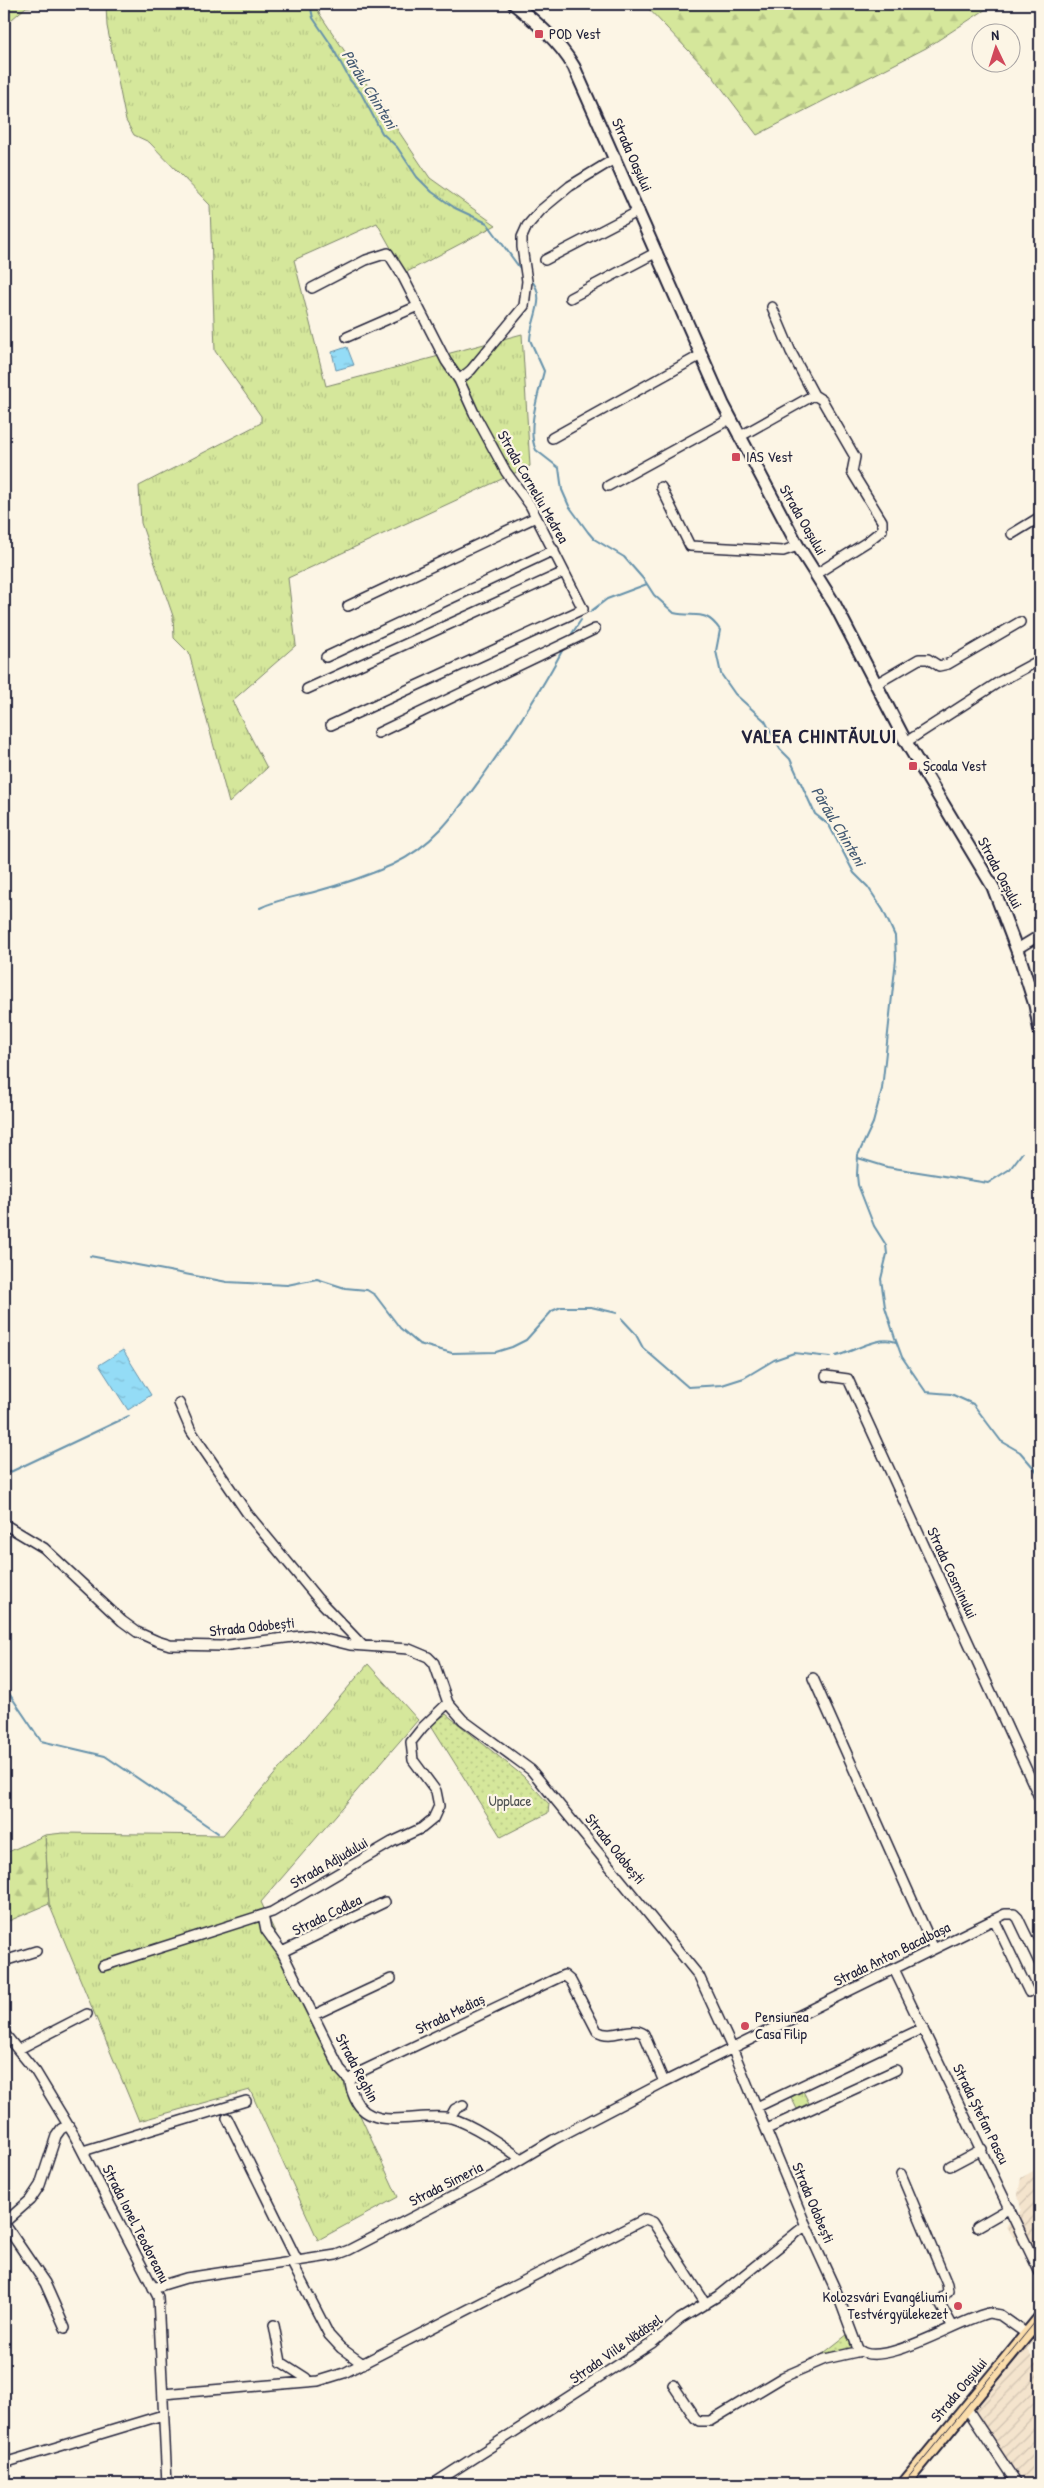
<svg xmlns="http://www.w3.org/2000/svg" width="1044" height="2488" font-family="'Patrick Hand',sans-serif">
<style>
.industrial{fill:url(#industrial-furrows)}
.grass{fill:url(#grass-tufts);stroke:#7c846b}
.forest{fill:url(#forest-firs);stroke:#7c846b}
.park{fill:url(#park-dots);stroke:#7c846b}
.water{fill:url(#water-ripples);stroke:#6692ab}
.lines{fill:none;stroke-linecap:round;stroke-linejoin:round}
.stream{stroke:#6692ab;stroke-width:2}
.minor-casing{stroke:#22223b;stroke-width:12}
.secondary-casing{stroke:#22223b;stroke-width:15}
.primary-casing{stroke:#22223b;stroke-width:16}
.minor{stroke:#fcf5e5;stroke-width:9}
.secondary{stroke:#fcf5e5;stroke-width:11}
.primary{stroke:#fbddab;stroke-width:12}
.tram{stroke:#22223b;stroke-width:1}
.poi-dot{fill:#d1495b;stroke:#fcf5e5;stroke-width:2}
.labels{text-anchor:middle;stroke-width:4.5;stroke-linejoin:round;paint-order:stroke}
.poi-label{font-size:15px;fill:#22223b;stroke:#fcf5e5;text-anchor:start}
.street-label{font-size:15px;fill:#22223b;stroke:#fcf5e5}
.park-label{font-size:15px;fill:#4f5353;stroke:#fcf5e5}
.water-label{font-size:16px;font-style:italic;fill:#445a73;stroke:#fcf5e5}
.district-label{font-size:20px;font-weight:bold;letter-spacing:1px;fill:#22223b;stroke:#fcf5e5}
</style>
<defs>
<pattern id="industrial-furrows" width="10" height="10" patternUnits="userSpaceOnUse" patternTransform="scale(1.25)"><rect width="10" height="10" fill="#f4e4cd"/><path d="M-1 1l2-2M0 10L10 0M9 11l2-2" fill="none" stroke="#d1c3b1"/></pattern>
<pattern id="grass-tufts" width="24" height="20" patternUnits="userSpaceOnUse" patternTransform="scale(1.25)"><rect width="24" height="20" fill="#d5e79b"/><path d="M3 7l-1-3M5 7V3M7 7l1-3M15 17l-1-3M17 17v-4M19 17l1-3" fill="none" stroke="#b7c686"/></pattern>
<pattern id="forest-firs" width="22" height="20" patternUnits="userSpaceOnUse" patternTransform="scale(1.25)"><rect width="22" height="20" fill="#d5e79b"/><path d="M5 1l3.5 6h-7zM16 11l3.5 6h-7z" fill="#b7c686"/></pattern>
<pattern id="park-dots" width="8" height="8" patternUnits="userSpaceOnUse" patternTransform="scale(1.25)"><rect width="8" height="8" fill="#d5e79b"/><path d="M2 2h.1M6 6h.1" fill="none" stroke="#b7c686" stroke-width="1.8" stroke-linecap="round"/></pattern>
<pattern id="water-ripples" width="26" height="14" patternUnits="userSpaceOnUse" patternTransform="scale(1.25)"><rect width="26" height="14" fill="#94dcf6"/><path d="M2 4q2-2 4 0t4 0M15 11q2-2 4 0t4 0" fill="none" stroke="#7fbcd4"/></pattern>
</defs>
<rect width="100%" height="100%" fill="#fcf5e5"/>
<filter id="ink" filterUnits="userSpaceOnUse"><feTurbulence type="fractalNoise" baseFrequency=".02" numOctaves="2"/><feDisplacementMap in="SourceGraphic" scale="10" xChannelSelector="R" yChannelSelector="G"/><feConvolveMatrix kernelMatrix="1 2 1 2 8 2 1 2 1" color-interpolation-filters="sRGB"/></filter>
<g filter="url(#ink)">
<path class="industrial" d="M 1040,2167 L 1040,2272 L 1006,2227 L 1021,2210 L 1018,2194 L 1021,2178 Z
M 1040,2319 L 1040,2332 L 1027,2349 L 1040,2371 L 1040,2474 L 1028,2482 L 1017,2475 L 973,2408 Z"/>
<path class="grass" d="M 4,4 L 315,4 L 319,13 L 430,178 L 496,225 L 405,273 L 377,223 L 294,260 L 326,386 L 522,334 L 530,466 L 288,578 L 296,645 L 232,701 L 267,768 L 229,803 L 189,653 L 174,638 L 173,616 L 141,523 L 139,486 L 261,423 L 261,416 L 215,351 L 210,205 L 149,142 L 134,135 L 126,121 L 107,26 L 106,4 L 26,7 L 4,26 Z
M 368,1664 L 418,1720 L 261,1902 L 398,2197 L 318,2240 L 250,2090 L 139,2121 L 49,1904 L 45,1835 L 63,1833 L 223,1835 Z
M 803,2091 L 809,2103 L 797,2109 L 791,2097 Z"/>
<path class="forest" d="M 644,4 L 994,4 L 926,48 L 757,135 L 711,74 Z
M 45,1835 L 49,1904 L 4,1923 L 4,1854 Z"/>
<path class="park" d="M 446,1714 L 523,1776 L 549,1804 L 548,1813 L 501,1837 L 431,1725 Z
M 848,2334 L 854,2348 L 820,2356 Z"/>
<path class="water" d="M 347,347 L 354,365 L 336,370 L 332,352 Z
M 123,1350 L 151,1395 L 128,1410 L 99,1365 Z"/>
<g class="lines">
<path class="stream" d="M 310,4 L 313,18 L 330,43 L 350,80 L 361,93 L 382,133 L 397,147 L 417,177 L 432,192 L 455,208 L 487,223 L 522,271
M 531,280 C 548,298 530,321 530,340 L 544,371 C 539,392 526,430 536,450 L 559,468 L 562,490 L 569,506 L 588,532 L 594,539 L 624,557 L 645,581 L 654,595 L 674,613 C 695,618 705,608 720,630 L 716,651 L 721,674 L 735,694 L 765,721 L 780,749 L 790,759 L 815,814 L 829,825 L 854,873 L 868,887 L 883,910 L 895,936 L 896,959 L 882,1089 L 873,1123 L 858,1155 L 857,1175 L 858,1185 L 874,1226 L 886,1245 L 887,1254 L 881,1279 L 885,1307 L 895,1338 L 902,1357 L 926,1392 L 951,1394 L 973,1404 L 1001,1441 L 1020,1452 L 1040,1475
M 590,612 L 607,599 L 647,584
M 569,638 L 581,620
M 260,908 C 278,899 295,897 314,892 C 340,885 367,876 392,865 C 435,845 458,810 485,773 C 513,733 540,693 563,649
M 858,1158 L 887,1167 L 988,1183 L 1010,1169 L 1022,1153
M 90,1256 L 227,1282 L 287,1285 L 317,1279 L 345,1288 L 367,1290 L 375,1295 L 400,1328 L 419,1344 L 452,1353 L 496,1352 L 512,1347 L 526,1340 L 552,1311 L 561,1307 L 591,1307 L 617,1313
M 622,1319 L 635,1333 L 643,1348 L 688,1387 L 722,1385 L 744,1378 L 774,1360 L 794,1353 L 830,1357
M 836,1356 C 853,1352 878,1335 896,1342
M 4,1475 L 129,1416
M 4,1686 L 41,1741 L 105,1756 L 218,1833"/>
<g class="minor-casing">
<path id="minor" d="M 545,260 L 639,211
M 312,288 L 366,260 L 388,253 L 402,275 L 446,361 L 459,380 L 474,413 L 506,472 L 530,505 L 583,609 L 331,725
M 570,298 L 657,252
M 772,307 L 791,352 L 814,395
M 347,337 L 418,306
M 459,380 L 471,370 L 524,306 L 527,281 L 522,247 L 522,237 L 527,226 L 541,210 L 570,186 L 616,158
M 739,437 L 814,395 L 822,400 L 855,457 L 852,472 L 882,521 L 882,530 L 867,542 L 816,574
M 552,438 L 701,355
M 608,486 L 730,419
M 661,487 L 690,546 L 783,551 L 798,546
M 1012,534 L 1040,517
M 348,606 L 536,517
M 326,657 L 554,550
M 876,684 L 919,659 L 928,659 L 939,666 L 948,664 L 1020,622
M 307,689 L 564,572
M 378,733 L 595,629
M 906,742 L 999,682 L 1038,661
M 1017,949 L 1040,935
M 826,1376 L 848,1379 L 1040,1799
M 179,1403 L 191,1431 L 247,1513 L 318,1599 L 363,1646
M 4,1524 L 44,1548 L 122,1621 L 137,1632 L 157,1641 L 170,1645 L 221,1646 L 309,1635 L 350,1645 L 409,1649 L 428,1657 L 434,1663 L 448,1703 L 463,1720 L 531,1770 L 699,1976 L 733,2050 L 804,2221 L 837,2293 L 858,2349 C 880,2371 962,2318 989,2313 L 1000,2315 L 1027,2334
M 813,1678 L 934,1949
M 263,1915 L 266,1930 L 282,1952 L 341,2071 L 350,2081
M 994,1919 L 1029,1992
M 282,1952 L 385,1902
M 4,1961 L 36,1951
M 103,1966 L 272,1912 L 392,1842 L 422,1828 L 433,1819 L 439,1806 L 436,1791 L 413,1760 L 411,1742 L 423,1727 L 448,1703
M 894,1969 L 1040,2273
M 314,2015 L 391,1979
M 4,2033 L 36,2072 L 74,2135 L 158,2297 L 167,2484
M 19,2049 L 87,2014
M 350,2081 L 358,2073 L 564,1975 L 571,1981 L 597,2031 C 613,2041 630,2024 644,2034 L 664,2082
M 350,2081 C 350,2088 352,2092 355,2099 C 371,2134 421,2111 451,2118 C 472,2124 503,2145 521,2159
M 757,2107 L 923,2028
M 227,2118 L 297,2260
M 450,2118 L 455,2109 L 463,2105
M 767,2129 L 896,2070
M 83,2151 L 246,2101
M 950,2166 L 982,2149
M 901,2174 L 947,2284 L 948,2291 L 939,2302 L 953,2327
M 4,2223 L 45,2283 L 65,2328
M 4,2223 L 30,2200 L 40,2185 L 56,2136 L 61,2129 L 68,2125
M 977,2227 L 1010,2208
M 291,2261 L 329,2335 L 341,2348 L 363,2364
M 153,2288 L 186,2278 L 336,2255 L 349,2250 L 496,2174 L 553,2140 L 664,2082 L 1005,1914 L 1014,1914 L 1018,1918 L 1040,1964
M 274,2325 L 281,2362 L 306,2378 L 306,2381
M 673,2385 L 695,2418 L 699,2421 L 710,2421 L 783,2377 L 825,2359 L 861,2351
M 163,2394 L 318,2381 L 344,2373 L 645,2219 L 653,2222 L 706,2304
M 966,2407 L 1017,2484
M 4,2463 L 163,2415
M 433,2484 L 652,2343 L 680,2319 L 718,2296 L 806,2225"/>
</g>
<g class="secondary-casing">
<path id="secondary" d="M 514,4 C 537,23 559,41 574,67 L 723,404 L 798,546 L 835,605 L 906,742 L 993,887 L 1021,961 L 1035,1005 L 1040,1032"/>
</g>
<g class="primary-casing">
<path id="primary" d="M 904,2484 L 1040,2318"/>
</g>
<use href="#minor" class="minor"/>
<use href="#secondary" class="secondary"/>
<use href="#primary" class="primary"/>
<path class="tram" d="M 903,2484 L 1040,2316"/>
</g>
</g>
<g class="poi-dot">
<rect x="534" y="29" width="10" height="10" rx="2.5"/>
<rect x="731" y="452" width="10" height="10" rx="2.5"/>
<rect x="908" y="761" width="10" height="10" rx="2.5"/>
<circle cx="745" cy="2026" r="5"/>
<circle cx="958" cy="2306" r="5"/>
</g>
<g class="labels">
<g class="poi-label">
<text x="549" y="39">POD Vest</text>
<text x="746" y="462">IAS Vest</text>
<text x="923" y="771">Școala Vest</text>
<text x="755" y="2022">Pensiunea<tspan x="755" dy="17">Casa Filip</tspan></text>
<text x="948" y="2302" text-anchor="end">Kolozsvári Evangéliumi<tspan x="948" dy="17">Testvérgyülekezet</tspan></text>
</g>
<g class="street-label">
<text transform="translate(632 155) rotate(66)" y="5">Strada Oașului</text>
<text transform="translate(533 487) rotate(60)" y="5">Strada Corneliu Medrea</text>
<text transform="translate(803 520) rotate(60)" y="5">Strada Oașului</text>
<text transform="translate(1000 873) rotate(62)" y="5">Strada Oașului</text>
<text transform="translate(952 1573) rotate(65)" y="5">Strada Cosminului</text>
<text transform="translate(252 1627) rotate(-6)" y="5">Strada Odobești</text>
<text transform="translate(615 1849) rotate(51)" y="5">Strada Odobești</text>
<text transform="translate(329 1863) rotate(-30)" y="5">Strada Adjudului</text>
<text transform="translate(327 1915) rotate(-26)" y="5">Strada Codlea</text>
<text transform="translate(892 1954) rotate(-26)" y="5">Strada Anton Bacalbașa</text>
<text transform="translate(450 2014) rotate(-26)" y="5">Strada Mediaș</text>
<text transform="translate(357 2068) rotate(62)" y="5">Strada Reghin</text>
<text transform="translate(981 2114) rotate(64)" y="5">Strada Ștefan Pascu</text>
<text transform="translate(446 2184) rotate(-27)" y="5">Strada Simeria</text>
<text transform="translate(813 2203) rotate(67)" y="5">Strada Odobești</text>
<text transform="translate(136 2224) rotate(63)" y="5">Strada Ionel Teodoreanu</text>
<text transform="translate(616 2349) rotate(-35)" y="5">Strada Viile Nădășel</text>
<text transform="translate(959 2390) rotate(-50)" y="5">Strada Oașului</text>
</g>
<g class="park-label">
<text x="510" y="1806">Upplace</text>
</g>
<g class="water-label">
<text transform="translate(370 89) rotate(58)" y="6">Pârâul Chinteni</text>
<text transform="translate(839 826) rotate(59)" y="6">Pârâul Chinteni</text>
</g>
<g class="district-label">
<text x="819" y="743">VALEA CHINTĂULUI</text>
</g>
</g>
<rect width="1044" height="2488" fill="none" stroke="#fcf5e5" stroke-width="20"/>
<rect x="10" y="10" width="1024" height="2468" fill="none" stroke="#22223b" stroke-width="2" filter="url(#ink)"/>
<g transform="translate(996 48) rotate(356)"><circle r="24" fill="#fcf5e5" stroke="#a5a1a1"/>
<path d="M0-4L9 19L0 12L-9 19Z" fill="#d1495b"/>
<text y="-8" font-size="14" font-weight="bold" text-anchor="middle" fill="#22223b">N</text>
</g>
</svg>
